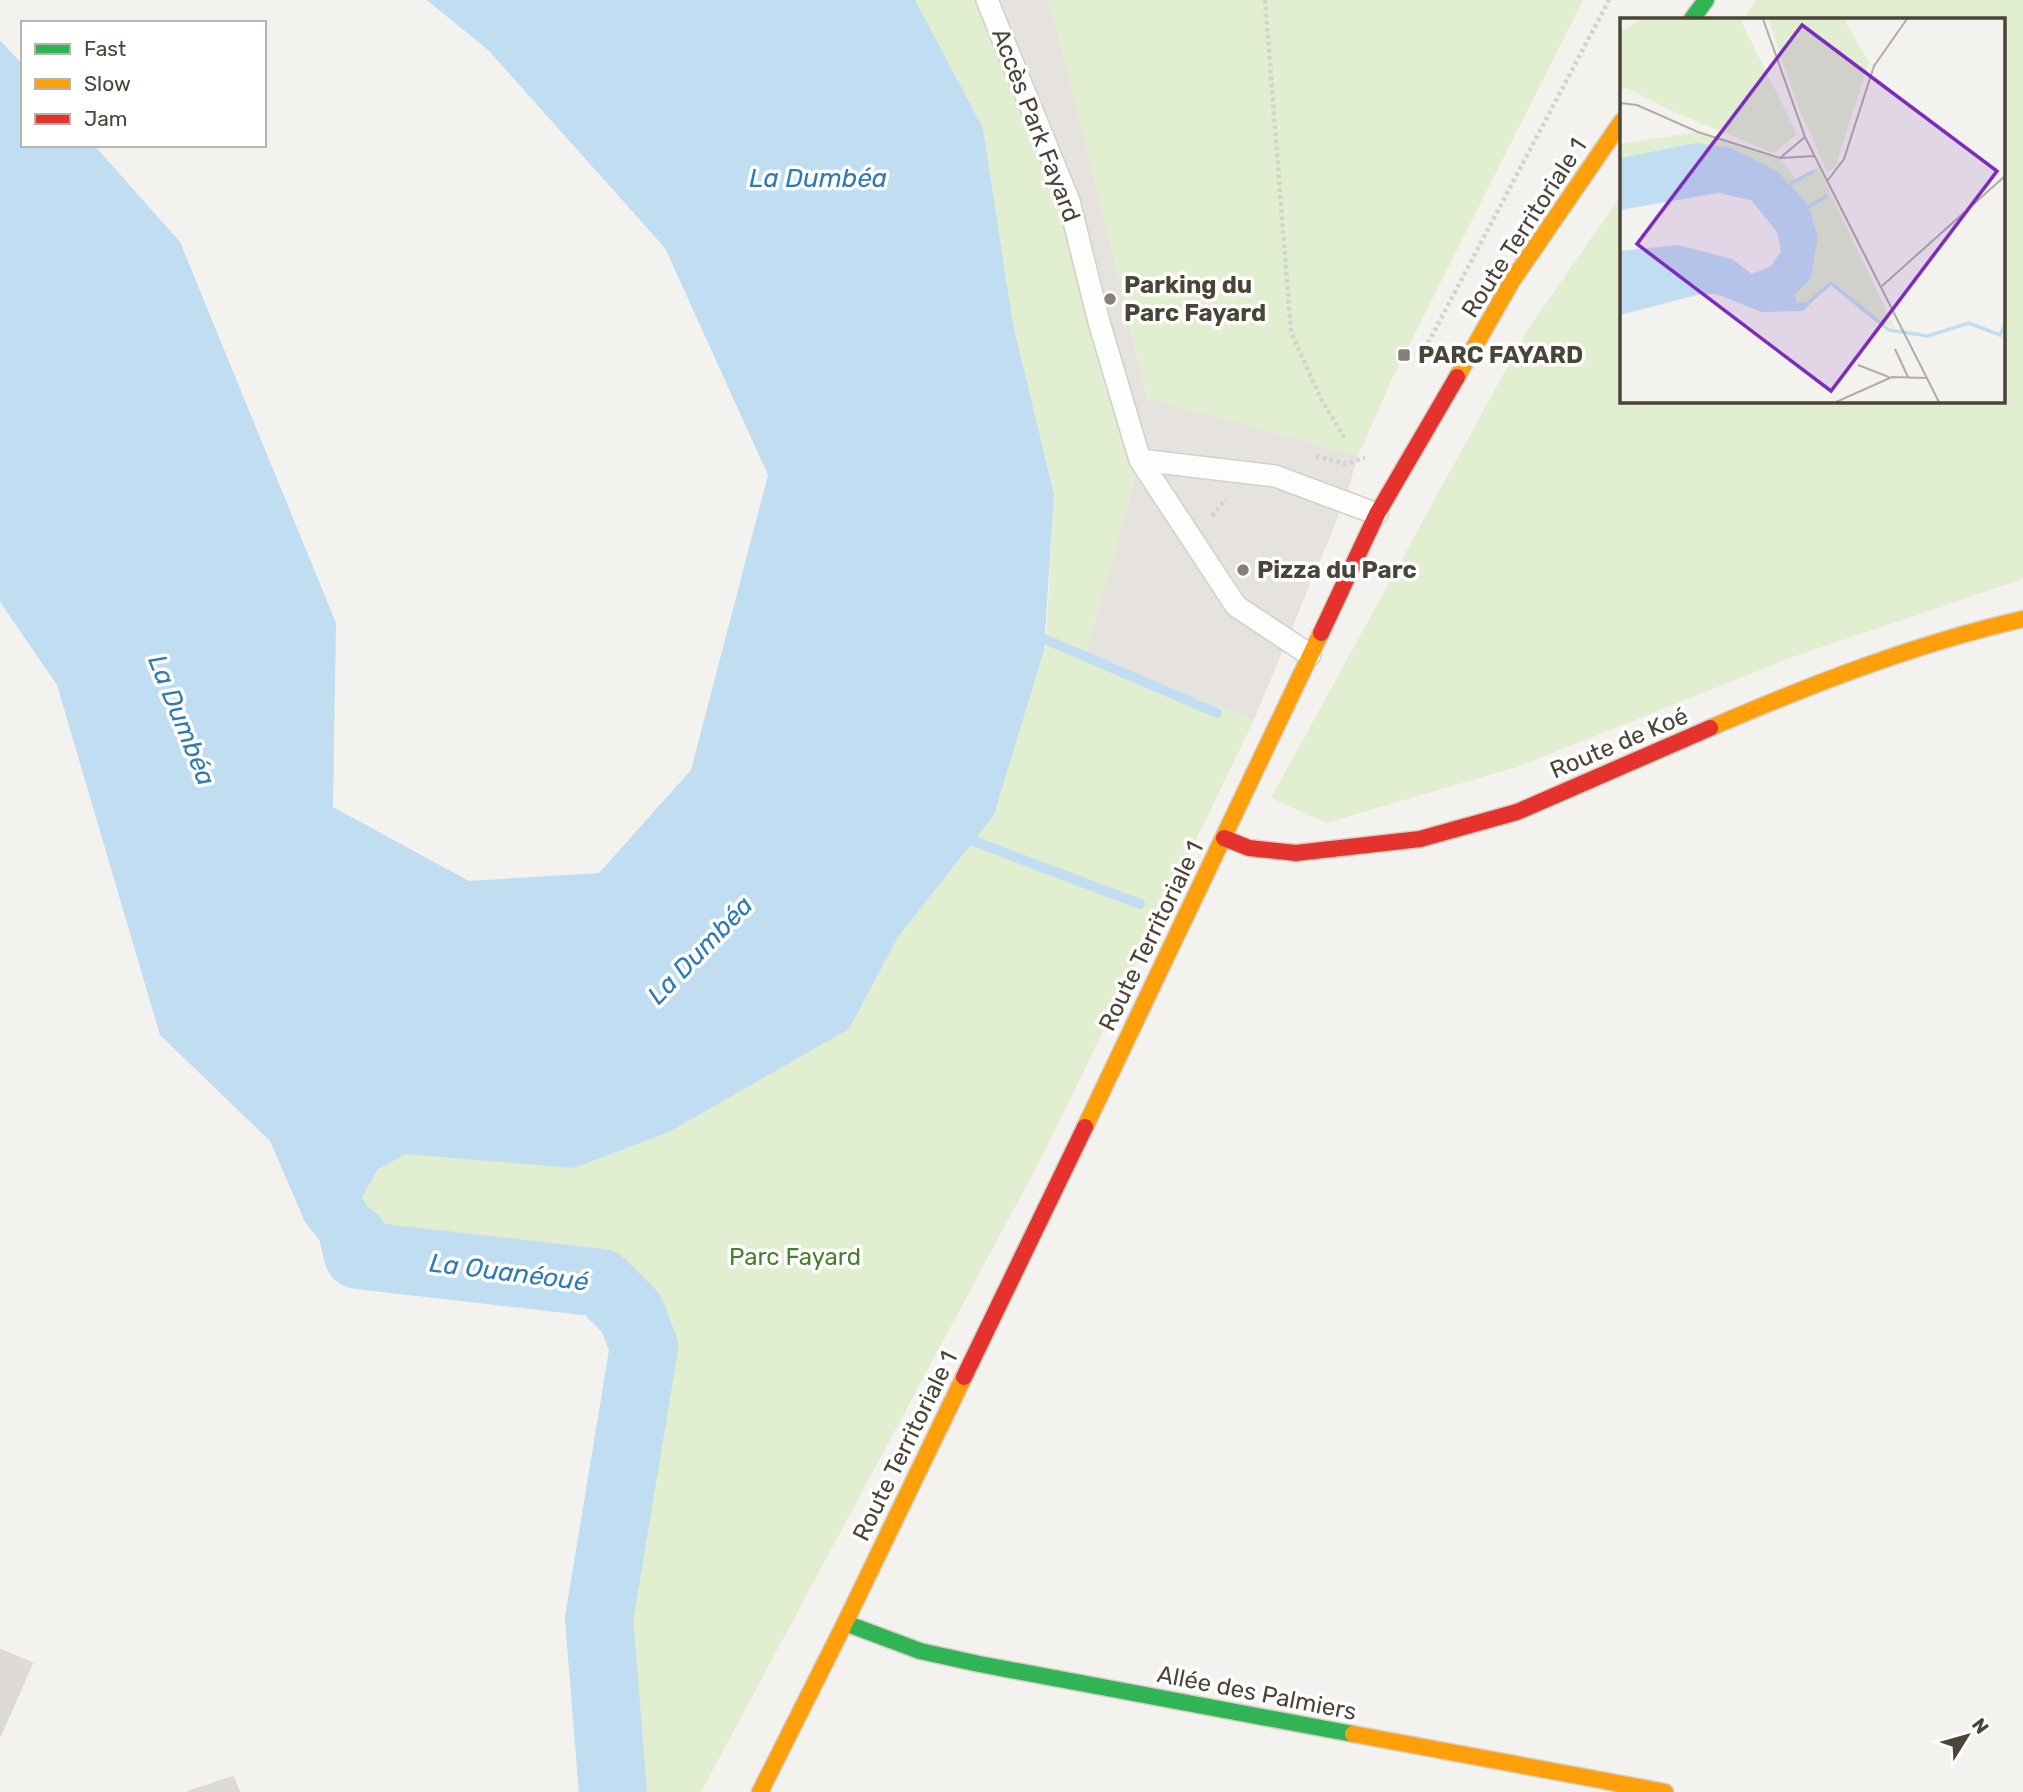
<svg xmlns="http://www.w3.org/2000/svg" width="2023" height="1792" font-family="Rubik,sans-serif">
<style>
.green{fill:#e1eecf}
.parking{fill:#e6e3df}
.water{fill:#c0ddf1}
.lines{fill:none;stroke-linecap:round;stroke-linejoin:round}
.stream{stroke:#c0ddf1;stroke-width:10}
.river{stroke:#c0ddf1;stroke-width:68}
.building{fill:#dedbd6;stroke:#dcd9d4;stroke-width:2}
.lane-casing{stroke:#d2d0cb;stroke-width:24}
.fast-casing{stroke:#d3cfc5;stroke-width:19}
.slow-casing{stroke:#d3cfc5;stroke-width:19}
.jam-casing{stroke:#d3cfc5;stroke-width:19}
.path{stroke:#d3d2cc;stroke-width:4.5;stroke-dasharray:3.5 3.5;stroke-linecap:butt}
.lane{stroke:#fdfdfc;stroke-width:21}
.fast{stroke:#30b455;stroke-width:16}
.slow{stroke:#ff9f0a;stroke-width:16}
.jam{stroke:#e5322d;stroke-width:16}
.poi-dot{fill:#868178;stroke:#fff;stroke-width:2.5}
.labels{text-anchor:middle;stroke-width:7;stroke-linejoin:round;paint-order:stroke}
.street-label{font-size:24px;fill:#4b4439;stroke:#fff}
.poi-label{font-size:24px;font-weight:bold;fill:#4b4439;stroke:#fff;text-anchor:start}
.park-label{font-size:24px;fill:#4a7f2a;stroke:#fff}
.water-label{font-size:26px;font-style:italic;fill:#2e7ab2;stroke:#fff}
.inset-river{fill:none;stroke:#c0ddf1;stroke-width:3.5}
.inset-road{fill:none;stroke:#b0aca6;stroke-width:2}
.view{fill:#7b2cbf;fill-opacity:0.15;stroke:#7b2cbf;stroke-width:3.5}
.inset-edge{fill:none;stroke:#4b4439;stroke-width:3.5}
</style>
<rect width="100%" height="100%" fill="#f4f2ee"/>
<path class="green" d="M 915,0 L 987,0 L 1069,201 L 1140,460 L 1085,657 L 1254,720 L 1044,1153 L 701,1792 L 613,1792 L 599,1619 L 644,1347 L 631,1313 L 601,1283 L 397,1241 L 377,1223 L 362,1197 L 378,1169 L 406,1154 L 574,1168 L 669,1132 L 849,1029 L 898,937 L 994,815 L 1046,640 L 1054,495 L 1013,324 L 983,128 Z
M 1048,0 L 1583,0 L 1392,379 L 1358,456 L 1147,398 L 1072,88 Z
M 1756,0 L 2023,0 L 2023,579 L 1793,657 L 1520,766 L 1326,823 L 1271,798 L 1528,329 L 1622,194 L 1622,401 L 2004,401 L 2004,19 L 1743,19 Z"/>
<path class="parking" d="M 987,0 L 1048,0 L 1072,88 L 1147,398 L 1358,456 L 1345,500 L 1254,720 L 1085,657 L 1140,460 L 1069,201 Z"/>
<path class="water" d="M 427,0 L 915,0 L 983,128 L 1013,324 L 1054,495 L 1044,650 L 994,815 L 898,937 L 849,1029 L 669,1132 L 574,1168 L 406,1154 L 378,1169 L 362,1197 L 377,1223 L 396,1241 L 426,1248 L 452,1287 L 408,1288 L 345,1272 L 305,1222 L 270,1141 L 160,1035 L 57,685 L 0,602 L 0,40 L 23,65 L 23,145 L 94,145 L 180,242 L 336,623 L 333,807 L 469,881 L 599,873 L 691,770 L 768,475 L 665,248 L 489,51 Z"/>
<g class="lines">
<path class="stream" d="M 1033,634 L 1217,713
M 963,837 L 1140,904"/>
<path class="river" d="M 354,1239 L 358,1255 L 601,1283 L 631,1313 L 644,1347 L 599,1619 L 613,1792"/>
</g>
<path class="building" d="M 0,1650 L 32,1663 L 0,1736 Z
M 233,1777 L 239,1792 L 188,1792 Z"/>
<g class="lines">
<g class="lane-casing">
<path id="lane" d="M 987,0 L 1069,201 L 1099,322 L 1140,460 L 1275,476 L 1377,514
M 1140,460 L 1236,606 L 1310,655"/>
</g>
<g class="fast-casing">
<path id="fast" d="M 1692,19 L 1706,0
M 845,1623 L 920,1651 L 979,1664 L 1353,1734"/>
</g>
<g class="slow-casing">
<path id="slow" d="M 1457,377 L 1512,281 L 1622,121
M 1710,728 C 1812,684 1915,644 2023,619
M 1085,1127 L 1321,633
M 1353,1734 L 1665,1792
M 760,1792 L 845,1623 L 964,1377"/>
</g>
<g class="jam-casing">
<path id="jam" d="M 1321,633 L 1377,514 L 1457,377
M 1224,838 L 1249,848 L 1296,853 L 1420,839 L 1517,812 L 1710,728
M 964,1377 L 1085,1127"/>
</g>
<path class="path" d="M 1265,0 L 1291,332 L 1321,399 L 1344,437
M 1428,343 L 1609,0
M 1316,456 L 1346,464 L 1365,458
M 1212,516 L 1226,499"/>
<use href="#lane" class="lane"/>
<use href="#fast" class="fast"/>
<use href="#slow" class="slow"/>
<use href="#jam" class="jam"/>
</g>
<g class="poi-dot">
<circle cx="1110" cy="299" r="7"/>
<rect x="1397" y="348" width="14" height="14" rx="3.5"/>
<circle cx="1243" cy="570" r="7"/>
</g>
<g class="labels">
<g class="street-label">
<text transform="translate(1036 125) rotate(69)" y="8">Accès Park Fayard</text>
<text transform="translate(1524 228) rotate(-57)" y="8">Route Territoriale 1</text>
<text transform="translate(1619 743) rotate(-23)" y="8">Route de Koé</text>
<text transform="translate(1151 936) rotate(-64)" y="8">Route Territoriale 1</text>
<text transform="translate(905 1446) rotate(-64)" y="8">Route Territoriale 1</text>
<text transform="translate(1257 1693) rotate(11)" y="8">Allée des Palmiers</text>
</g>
<g class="poi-label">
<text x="1124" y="293">Parking du<tspan x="1124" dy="28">Parc Fayard</tspan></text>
<text x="1418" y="363">PARC FAYARD</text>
<text x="1257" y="578">Pizza du Parc</text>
</g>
<g class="park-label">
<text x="795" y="1265">Parc Fayard</text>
</g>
<g class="water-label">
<text x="818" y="187">La Dumbéa</text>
<text transform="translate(182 720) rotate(68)" y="9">La Dumbéa</text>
<text transform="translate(700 950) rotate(-46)" y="9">La Dumbéa</text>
<text transform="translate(509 1272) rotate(7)" y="9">La Ouanéoué</text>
</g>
</g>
<g transform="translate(1620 18)">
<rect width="385" height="385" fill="#f4f2ee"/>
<path d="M 22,1 L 120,1 L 177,116 L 154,135 L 56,95 L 7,70 L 0,72 L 0,14 ZM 148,1 L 224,1 L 249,44 L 215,150 L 207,154 L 178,88 ZM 78,114 L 160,140 L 177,162 L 198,149 L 275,311 L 242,294 L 211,265 L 184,285 L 176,285 L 175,277 L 191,260 L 198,218 L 187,185 L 157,153 L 76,125 L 0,140 L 0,126 Z" fill="#e1eecf"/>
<path d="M 76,125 L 111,130 L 157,153 L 187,185 L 198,218 L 191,260 L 175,277 L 177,285 L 193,283 L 183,293 L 142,294 L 96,276 L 81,276 L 0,297 L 0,233 L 58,227 L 112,241 L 132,256 L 151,248 L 161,233 L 157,214 L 131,182 L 98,175 L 0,192 L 0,140 Z" fill="#c0ddf1"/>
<path class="inset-river" d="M 170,166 L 194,153M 188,189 L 208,177M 182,290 L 211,265 L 269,312 L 308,318 L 349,305 L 380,317 L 385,307"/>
<path class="inset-road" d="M 143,1 L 185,119 L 319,384M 0,85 L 17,87 L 78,114 L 160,140 L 185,119M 160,140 L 195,138M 208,162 L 224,141 L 254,48 L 287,1M 262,268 L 385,158M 275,331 L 288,359M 238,347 L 269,359M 216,384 L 272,359 L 307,360"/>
<path class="view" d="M 182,7 L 377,153 L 211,373 L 17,226 Z"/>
<rect width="385" height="385" class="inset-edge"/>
</g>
<rect x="21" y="21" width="245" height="126" fill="#ffffff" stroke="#b7b4b0" stroke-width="2"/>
<rect x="35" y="44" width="35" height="10" fill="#30b455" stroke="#b7b4b0" stroke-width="2"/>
<text x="84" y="56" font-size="21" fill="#4b4439">Fast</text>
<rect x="35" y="79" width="35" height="10" fill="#ff9f0a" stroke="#b7b4b0" stroke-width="2"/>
<text x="84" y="91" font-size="21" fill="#4b4439">Slow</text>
<rect x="35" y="114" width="35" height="10" fill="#e5322d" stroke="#b7b4b0" stroke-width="2"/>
<text x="84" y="126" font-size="21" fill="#4b4439">Jam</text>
<g transform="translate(1967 1736) rotate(53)" stroke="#ffffff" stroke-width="5" paint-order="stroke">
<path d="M0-5L12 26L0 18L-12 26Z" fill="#4b4439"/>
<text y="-10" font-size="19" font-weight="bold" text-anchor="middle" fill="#4b4439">N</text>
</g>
</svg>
